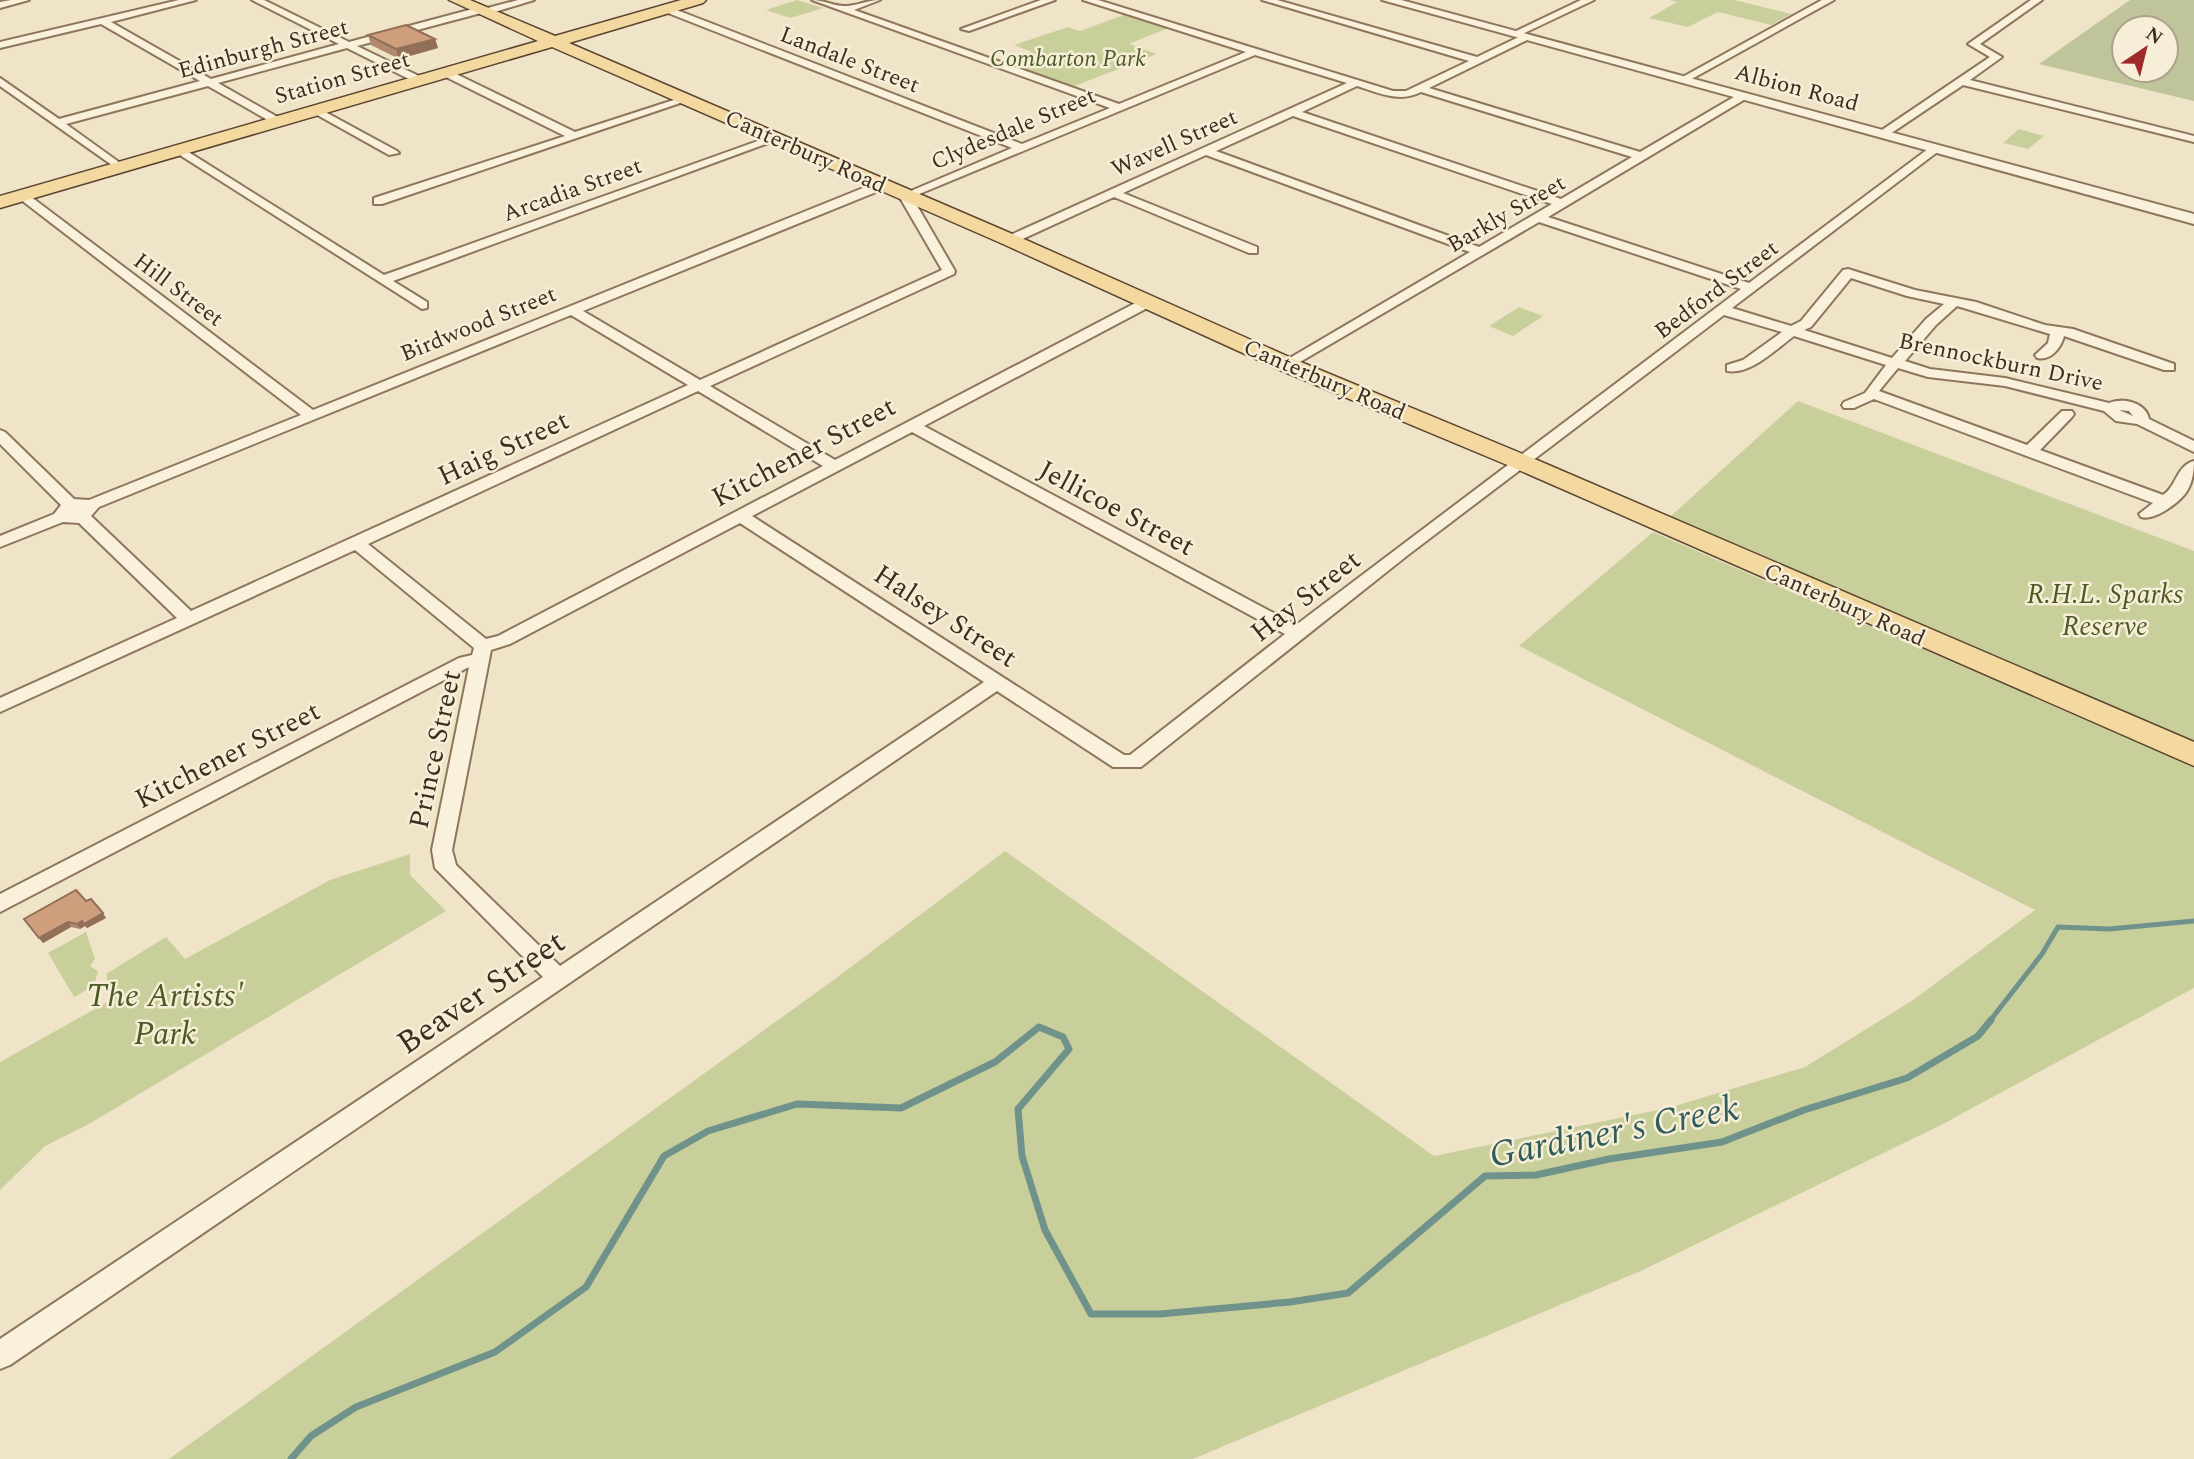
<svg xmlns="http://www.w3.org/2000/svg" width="2194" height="1459" font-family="Spectral,serif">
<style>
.green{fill:#c9cf9b}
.cemetery{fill:#bfc49a;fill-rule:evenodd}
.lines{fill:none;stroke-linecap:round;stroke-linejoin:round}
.stream-far1{stroke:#6f938a;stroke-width:5}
.stream{stroke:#6f938a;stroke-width:7}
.minor-casing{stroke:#8d765c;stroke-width:4}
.tertiary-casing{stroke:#8d765c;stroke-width:4}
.primary-casing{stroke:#5b4430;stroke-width:3}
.minor{fill:#faf1dc;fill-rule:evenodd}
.tertiary{fill:#faf1dc;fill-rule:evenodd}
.primary{fill:#f3d9a0;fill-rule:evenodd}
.wall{fill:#b2896c}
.shaded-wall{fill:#916f58}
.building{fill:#cf9f7d;stroke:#916f58;stroke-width:2}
.labels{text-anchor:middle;stroke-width:5;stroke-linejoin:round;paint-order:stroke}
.far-street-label{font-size:23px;fill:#3d2e20;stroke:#f7eed8}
.far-park-label{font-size:23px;font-style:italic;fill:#4d5a26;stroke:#f7eed8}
.street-label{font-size:28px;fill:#3d2e20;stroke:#f7eed8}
.park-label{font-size:28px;font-style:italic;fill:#4d5a26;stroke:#f7eed8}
.near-street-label{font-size:33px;fill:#3d2e20;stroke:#f7eed8}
.near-park-label{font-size:33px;font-style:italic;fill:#4d5a26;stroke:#f7eed8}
.near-water-label{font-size:37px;font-style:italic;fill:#2f5d5a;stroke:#f7eed8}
</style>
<rect width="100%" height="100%" fill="#f0e4c8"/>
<path class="green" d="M 797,0 L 824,8 L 790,18 L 766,10 Z
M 1670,0 L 1734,0 L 1791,14 L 1771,25 L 1718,12 L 1688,27 L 1649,18 L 1677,2 Z
M 1129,13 L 1173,26 L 1129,44 L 1157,54 L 1067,89 L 999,64 L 1032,52 L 1014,45 L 1068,27 L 1080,31 Z
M 2019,129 L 2044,136 L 2028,149 L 2003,143 Z
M 1519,307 L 1543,316 L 1513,336 L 1489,326 Z
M 1798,401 L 2194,551 L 2194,741 L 1671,516 Z
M 1653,532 L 2194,767 L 2194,988 L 1941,1125 L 1643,1270 L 1193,1459 L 169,1459 L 835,979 L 1005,851 L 1434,1156 L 1668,1108 L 1805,1067 L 1913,1000 L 2035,910 L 1519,646 Z
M 410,854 L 410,875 L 446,911 L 89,1124 L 45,1146 L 0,1190 L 0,1062 L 111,1000 L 106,974 L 166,937 L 185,959 L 330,880 Z
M 86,932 L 95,959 L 90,966 L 98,971 L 94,986 L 74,997 L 48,953 Z"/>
<path class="cemetery" d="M 2130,0 L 2194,0 L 2194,101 L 2039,64 ZM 2124,28 L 2166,28 L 2166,70 L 2124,70 Z"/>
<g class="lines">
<path class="stream-far1" d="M 1989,1022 L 2042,954 L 2058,927 L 2109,929 L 2194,921"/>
<path class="stream" d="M 291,1459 L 311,1436 L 356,1407 L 495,1352 L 586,1287 L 664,1156 L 708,1131 L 797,1104 L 901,1108 L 995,1062 L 1039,1027 L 1063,1037 L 1069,1049 L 1018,1109 L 1022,1156 L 1045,1230 L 1091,1314 L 1160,1314 L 1290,1302 L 1348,1293 L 1485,1176 L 1536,1175 L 1609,1159 L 1722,1142 L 1804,1110 L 1907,1078 L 1978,1036 L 1991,1020"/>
<g class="minor-casing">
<path id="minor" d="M 11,0 L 29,0 L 0,8 L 0,2 Z
M 179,0 L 196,0 L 111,22 L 211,79 L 339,44 L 252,0 L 264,0 L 349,42 L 480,7 L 484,9 L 518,0 L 534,0 L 488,14 L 481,13 L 357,46 L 423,78 L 423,82 L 415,82 L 347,48 L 218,83 L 281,119 L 281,123 L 273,123 L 208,86 L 66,124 L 123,165 L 125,167 L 119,170 L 0,86 L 0,78 L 59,119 L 200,81 L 101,24 L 0,48 L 0,42 Z
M 812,0 C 824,0 836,7 846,6 C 857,6 867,0 880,0 L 854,10 L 1119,104 L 1246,52 L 1083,0 L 1098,0 L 1393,91 L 1406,91 L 1469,61 L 1262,0 L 1277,0 L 1477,57 L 1523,35 L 1529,35 L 1529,39 L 1429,88 L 1640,152 L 1739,94 L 1747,94 L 1747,98 L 1548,217 L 1749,283 L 1932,146 L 1940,146 L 1940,150 L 1732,308 L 1791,326 L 1801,321 L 1843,270 L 1848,269 L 1915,290 L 1976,302 L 2045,325 L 2073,329 L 2174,364 L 2174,370 L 2164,370 L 2064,336 C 2061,348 2051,361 2037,358 L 2035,355 L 2048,343 L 2050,334 L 1957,306 L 1936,325 L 1905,361 L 1930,369 L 2005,378 L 2109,403 C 2124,397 2146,403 2149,419 L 2194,441 L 2194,452 L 2137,424 L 2116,421 L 2104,411 L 2005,386 L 1928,377 L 1898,368 L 1879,391 L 2027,445 L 2062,411 L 2072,411 L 2074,414 L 2072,417 L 2040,450 L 2163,495 C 2177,486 2176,466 2194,461 C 2194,472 2192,485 2185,494 C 2177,504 2154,521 2141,517 L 2139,514 L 2153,503 L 1874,399 L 1854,408 L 1844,408 L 1842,405 L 1844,402 L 1865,393 L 1886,365 L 1794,336 C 1776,349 1751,375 1727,371 L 1727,365 L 1743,360 L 1782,332 L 1724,315 L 1408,555 L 1141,767 L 1113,767 L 997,691 L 10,1365 L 0,1369 L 0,1339 L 543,977 L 435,868 L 432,850 L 469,667 L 0,912 L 0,894 L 459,658 L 472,655 L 474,648 L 355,550 L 0,712 L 0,698 L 177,618 L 79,523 L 63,522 L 0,547 L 0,536 L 54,514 L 61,505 L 0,444 L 0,430 L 5,432 L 74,499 L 89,500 L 301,415 L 16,196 L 26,193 L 313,410 L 878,182 L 886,182 L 886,188 L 583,311 L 700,380 L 942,270 L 899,196 L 1012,148 L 663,11 L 663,7 L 669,7 L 1022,144 L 1110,108 ZM 1255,55 L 1347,83 L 1006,237 L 1006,243 L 1014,243 L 1114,197 L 1249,253 L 1257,253 L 1257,247 L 1123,193 L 1206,155 L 1470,252 L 1283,362 L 1283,368 L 1288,369 L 1539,222 L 1741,289 L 1296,625 L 924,426 L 1153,305 L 1153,299 L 1143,299 L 835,460 L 710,386 L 954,274 L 955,271 L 912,197 ZM 1357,86 C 1379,93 1399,103 1421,92 L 1632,157 L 1561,199 L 1302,112 ZM 1293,116 L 1552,204 L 1479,247 L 1216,151 ZM 1851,278 L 1907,296 L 1944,304 L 1926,319 L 1892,358 L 1804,330 L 1811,327 ZM 571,315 L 688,385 L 191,611 L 91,516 L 99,507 ZM 698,391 L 823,466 L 498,636 L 486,639 L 368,544 ZM 2119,410 L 2129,411 L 2133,416 ZM 912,432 L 1285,634 L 1130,755 L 1124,755 L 752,516 ZM 740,523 L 984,682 L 560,966 L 456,865 L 452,850 L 491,650 L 510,644 Z
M 1041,0 L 1055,0 L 969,31 L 961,29 Z
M 1581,0 L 1594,0 L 1518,36 L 1510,34 Z
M 1822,0 L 1834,0 L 1688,81 L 1679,79 Z
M 2031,0 L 2042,0 L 1980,44 L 2002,57 L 1970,80 L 2194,136 L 2194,142 L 1963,85 L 1887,136 L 1879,136 L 1879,132 L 1990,57 L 1968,44 Z
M 442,71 L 450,71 L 575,132 L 683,97 L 692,99 L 382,204 L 374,204 L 374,198 L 565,136 L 442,75 Z
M 316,107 L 397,151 L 399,153 L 389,155 L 312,112 L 312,108 Z
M 772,136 L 782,138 L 393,281 L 427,302 L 427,308 L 422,309 L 172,150 L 182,148 L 384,275 Z"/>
</g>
<g class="tertiary-casing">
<path id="tertiary" d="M 1382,0 L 1401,0 L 2194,214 L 2194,224 Z"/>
</g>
<g class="primary-casing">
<path id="primary" d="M 449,0 L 470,0 L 555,36 L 681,0 L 706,0 L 703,3 L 569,43 L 1017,236 L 1296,360 L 1530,457 L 2194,742 L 2194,766 L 1512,467 L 1280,370 L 1003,244 L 552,47 L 0,208 L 0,196 L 538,41 Z"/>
</g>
<use href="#minor" class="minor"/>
<use href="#tertiary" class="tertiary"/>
<use href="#primary" class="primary"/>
</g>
<path class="wall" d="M 368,35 L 435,39 L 438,48 L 399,59 L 371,45 Z
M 106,918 L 87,928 L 85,926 L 80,929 L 71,927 L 43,943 L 24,919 Z"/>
<path class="shaded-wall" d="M 435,39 L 438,48 L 399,59 L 396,49 Z
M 103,913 L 106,918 L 87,928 L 84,924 Z
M 82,921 L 85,926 L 80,929 L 77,924 Z
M 68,922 L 71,927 L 43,943 L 39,938 Z"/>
<path class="building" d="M 406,25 L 435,39 L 396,49 L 368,35 Z
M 76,890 L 86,901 L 91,899 L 103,913 L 84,924 L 82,921 L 77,924 L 68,922 L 39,938 L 24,919 Z"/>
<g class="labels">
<g class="far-street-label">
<text transform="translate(263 48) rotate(-15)" y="8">Edinburgh Street</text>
<text transform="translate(850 59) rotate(21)" y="8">Landale Street</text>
<text transform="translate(342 77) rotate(-16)" y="8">Station Street</text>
<text transform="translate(1797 87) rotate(15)" y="8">Albion Road</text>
<text transform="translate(1013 128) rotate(-23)" y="8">Clydesdale Street</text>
<text transform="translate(1174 142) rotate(-24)" y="8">Wavell Street</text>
<text transform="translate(806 151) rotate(24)" y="8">Canterbury Road</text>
<text transform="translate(572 189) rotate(-20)" y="8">Arcadia Street</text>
<text transform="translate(1506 213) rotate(-30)" y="8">Barkly Street</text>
<text transform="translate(179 289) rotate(37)" y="8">Hill Street</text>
<text transform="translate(1716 289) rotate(-37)" y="8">Bedford Street</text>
<text transform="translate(478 323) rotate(-22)" y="8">Birdwood Street</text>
<text transform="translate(2001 361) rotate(12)" y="8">Brennockburn Drive</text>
<text transform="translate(1325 379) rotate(23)" y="8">Canterbury Road</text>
<text transform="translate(1845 604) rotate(24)" y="8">Canterbury Road</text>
</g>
<g class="far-park-label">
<text x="1068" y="66">Combarton Park</text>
</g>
<g class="street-label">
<text transform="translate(503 447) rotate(-25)" y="10">Haig Street</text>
<text transform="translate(803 451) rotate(-28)" y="10">Kitchener Street</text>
<text transform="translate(1117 507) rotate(28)" y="10">Jellicoe Street</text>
<text transform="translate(1305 595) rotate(-38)" y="10">Hay Street</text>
<text transform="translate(946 615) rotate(33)" y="10">Halsey Street</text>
<text transform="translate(434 749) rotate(-78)" y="10">Prince Street</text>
<text transform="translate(227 754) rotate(-27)" y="10">Kitchener Street</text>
</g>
<g class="park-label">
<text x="2105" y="603">R.H.L. Sparks<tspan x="2105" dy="32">Reserve</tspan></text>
</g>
<g class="near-street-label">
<text transform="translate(480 991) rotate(-34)" y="12">Beaver Street</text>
</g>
<g class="near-park-label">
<text x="165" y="1006">The Artists'<tspan x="165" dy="38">Park</tspan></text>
</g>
<g class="near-water-label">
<text transform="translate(1614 1130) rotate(-11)" y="13">Gardiner's Creek</text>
</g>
</g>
<g transform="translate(2145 49) rotate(35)"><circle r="33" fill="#f7eed8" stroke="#ada18e" stroke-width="2"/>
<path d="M0-5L12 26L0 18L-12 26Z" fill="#9e2a2b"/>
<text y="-10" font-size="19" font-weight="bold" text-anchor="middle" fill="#3d2e20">N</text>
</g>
</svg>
